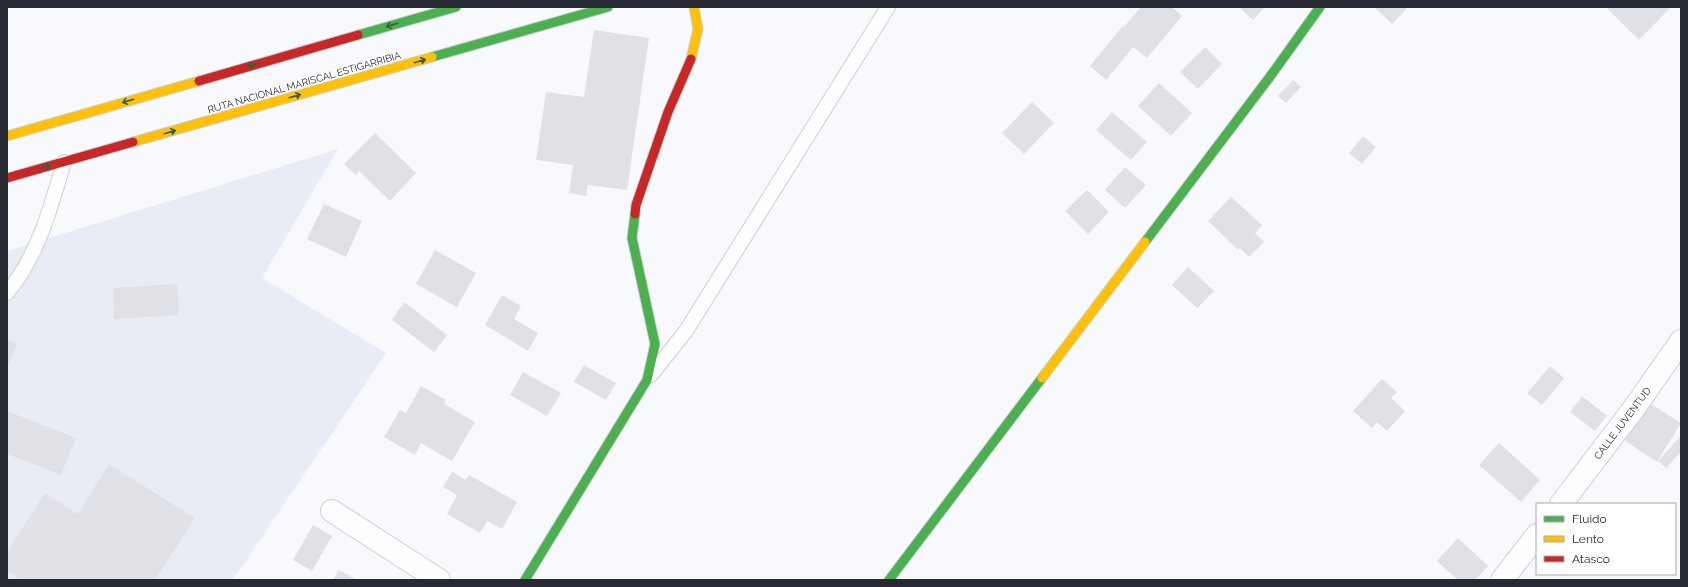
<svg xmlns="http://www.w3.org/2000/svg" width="1688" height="587" font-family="Raleway,sans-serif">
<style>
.built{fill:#e9ecf5}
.building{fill:#dfe1e7}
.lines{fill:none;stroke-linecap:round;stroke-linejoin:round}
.lane-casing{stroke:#cdcfd4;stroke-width:16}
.street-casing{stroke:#cdcfd4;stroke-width:24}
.fast-casing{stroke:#cdcfd4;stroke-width:11}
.slow-casing{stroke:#cdcfd4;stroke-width:11}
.jam-casing{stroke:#cdcfd4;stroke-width:11}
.lane{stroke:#fefeff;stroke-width:14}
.street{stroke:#fefeff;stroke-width:22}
.fast{stroke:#4caf50;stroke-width:9}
.slow{stroke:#ffc107;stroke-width:9}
.jam{stroke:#c62828;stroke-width:9}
.oneway{stroke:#365f3f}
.labels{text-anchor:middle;stroke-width:3.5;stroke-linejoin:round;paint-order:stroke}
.street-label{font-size:10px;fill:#272a33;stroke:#fff}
</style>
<rect width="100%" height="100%" fill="#f8f9fc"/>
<path class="built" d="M 338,149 L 262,278 L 386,353 L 233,580 L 7,580 L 7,251 Z"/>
<path class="building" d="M 1141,7 L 1172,7 L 1182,16 L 1147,58 L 1133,47 L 1106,80 L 1090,66 L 1123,26 L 1124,27 Z
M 1239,7 L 1265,7 L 1253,20 Z
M 1374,7 L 1408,7 L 1392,24 Z
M 1606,7 L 1671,7 L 1639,40 Z
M 594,30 L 649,38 L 627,190 L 588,185 L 586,196 L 569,193 L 573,165 L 536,160 L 546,92 L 584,97 Z
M 1205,47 L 1222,64 L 1198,89 L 1180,72 Z
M 1293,80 L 1301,87 L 1286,103 L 1278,96 Z
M 1159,83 L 1192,113 L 1171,136 L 1138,106 Z
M 1032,102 L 1054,123 L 1024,154 L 1002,133 Z
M 1112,112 L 1147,142 L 1131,160 L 1096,130 Z
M 375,133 L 416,173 L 390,201 L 359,171 L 356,175 L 344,164 Z
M 1363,136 L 1376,147 L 1362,164 L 1349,153 Z
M 1125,167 L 1146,185 L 1125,208 L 1105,190 Z
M 1087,190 L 1109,212 L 1088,234 L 1065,211 Z
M 1231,197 L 1262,225 L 1255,233 L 1264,242 L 1249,257 L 1240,248 L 1238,250 L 1208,221 Z
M 324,204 L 362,221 L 346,257 L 307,239 Z
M 435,250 L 476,273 L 457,307 L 416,284 Z
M 1188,267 L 1214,291 L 1197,308 L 1172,285 Z
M 177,284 L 179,315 L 114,319 L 113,288 Z
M 502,295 L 521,306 L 514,319 L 538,333 L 528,351 L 485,325 Z
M 404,302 L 447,335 L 434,352 L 392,320 Z
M 7,340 L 17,344 L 7,369 Z
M 584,365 L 616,383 L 606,400 L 574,382 Z
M 1550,366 L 1564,378 L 1542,405 L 1527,393 Z
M 523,372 L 561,393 L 547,416 L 510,395 Z
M 1382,379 L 1397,392 L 1391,398 L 1405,411 L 1387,431 L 1377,422 L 1372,428 L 1353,411 Z
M 421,386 L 446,400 L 444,404 L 475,422 L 452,461 L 421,443 L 415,455 L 384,437 L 400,410 L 406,413 Z
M 1582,396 L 1607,416 L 1595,431 L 1570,412 Z
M 1648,402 L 1681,423 L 1657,462 L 1624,440 Z
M 7,411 L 76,438 L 61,475 L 7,454 Z
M 1681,436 L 1681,452 L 1666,468 L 1658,461 Z
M 1499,443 L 1540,480 L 1521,502 L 1479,465 Z
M 109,464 L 195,518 L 155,580 L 20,580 L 7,571 L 7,552 L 45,493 L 78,514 Z
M 452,472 L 466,480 L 469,475 L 517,502 L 502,529 L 487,521 L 480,533 L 447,514 L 457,495 L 443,487 Z
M 313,525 L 332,536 L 312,571 L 293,560 Z
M 1458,538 L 1488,566 L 1475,580 L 1458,580 L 1437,561 Z
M 339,570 L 357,580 L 333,580 Z"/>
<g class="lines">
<g class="lane-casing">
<path id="lane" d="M 7,293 C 38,256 51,207 64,162
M 651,375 L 686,331 L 888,7"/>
</g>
<g class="street-casing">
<path id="street" d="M 1561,504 L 1635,407 L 1681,341
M 332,511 L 439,580
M 1502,580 L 1537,535"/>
</g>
<g class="fast-casing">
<path id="fast" d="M 358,35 L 456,7
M 432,57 L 608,7
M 1145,242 L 1269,78 L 1320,7
M 525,580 L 647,380 L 655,344 L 632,238 L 635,214
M 889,580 L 1042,378"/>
</g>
<g class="slow-casing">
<path id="slow" d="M 691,59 L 698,29 L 694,7
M 7,136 L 199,81
M 133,142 L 432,57
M 1042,378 L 1145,242"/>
</g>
<g class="jam-casing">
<path id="jam" d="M 199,81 L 358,35
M 7,178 L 133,142
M 635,214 L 636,205 L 668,112 L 691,59"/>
</g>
<use href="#lane" class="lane"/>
<use href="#street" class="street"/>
<use href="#fast" class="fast"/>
<use href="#slow" class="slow"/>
<use href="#jam" class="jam"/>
</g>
<defs><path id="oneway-shaft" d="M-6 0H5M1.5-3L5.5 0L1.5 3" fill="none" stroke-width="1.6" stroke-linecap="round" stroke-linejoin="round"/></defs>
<g class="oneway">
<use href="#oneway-shaft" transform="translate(392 25) rotate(164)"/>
<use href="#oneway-shaft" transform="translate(420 61) rotate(-16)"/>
<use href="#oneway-shaft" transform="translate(253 65) rotate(164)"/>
<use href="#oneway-shaft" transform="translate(295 96) rotate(-16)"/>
<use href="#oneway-shaft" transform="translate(128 101) rotate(164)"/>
<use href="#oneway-shaft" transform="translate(170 132) rotate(-16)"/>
<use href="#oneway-shaft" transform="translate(45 167) rotate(-16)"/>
</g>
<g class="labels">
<g class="street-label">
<text transform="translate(304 82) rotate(-16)" y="4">RUTA NACIONAL MARISCAL ESTIGARRIBIA</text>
<text transform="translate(1622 423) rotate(-53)" y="4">CALLE JUVENTUD</text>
</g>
</g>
<rect width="1688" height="587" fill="none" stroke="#272a33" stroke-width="16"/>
<rect x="1536" y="503" width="140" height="72" fill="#ffffff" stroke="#a9aaad"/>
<rect x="1544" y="516" width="20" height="6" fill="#4caf50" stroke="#a9aaad"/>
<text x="1572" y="523" font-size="12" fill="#272a33">Fluido</text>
<rect x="1544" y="536" width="20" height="6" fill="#ffc107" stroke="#a9aaad"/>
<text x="1572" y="543" font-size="12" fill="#272a33">Lento</text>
<rect x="1544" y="556" width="20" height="6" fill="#c62828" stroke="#a9aaad"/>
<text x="1572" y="563" font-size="12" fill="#272a33">Atasco</text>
</svg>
